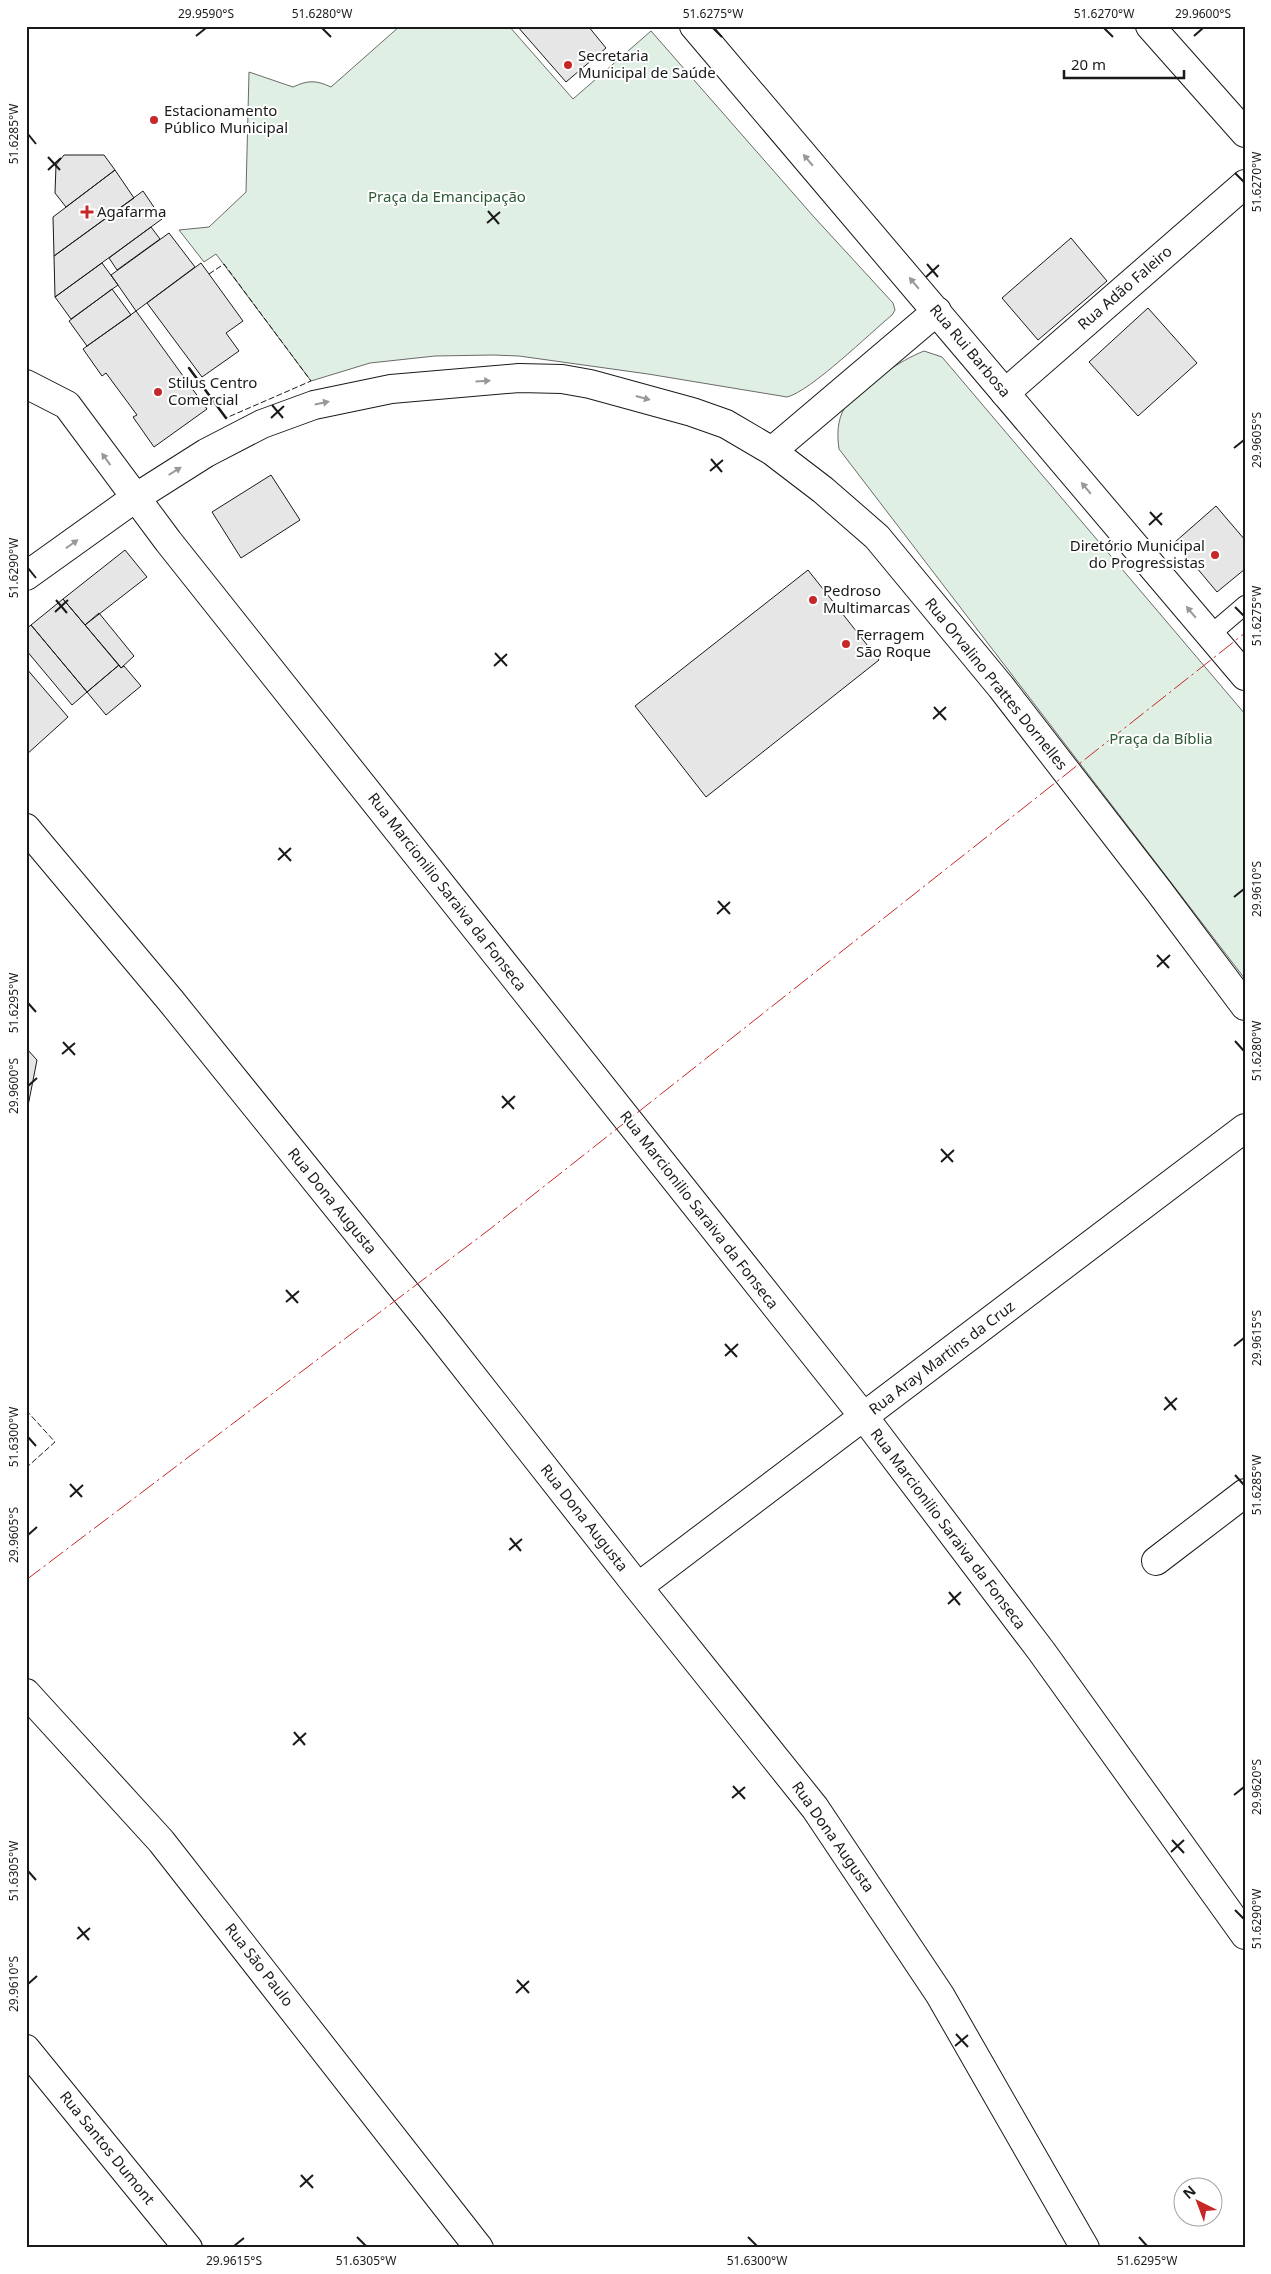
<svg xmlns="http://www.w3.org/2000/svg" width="1271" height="2274" font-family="'Noto Sans',sans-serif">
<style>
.green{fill:#e0efe3;stroke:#6a6a6a}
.building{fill:#e6e6e6;stroke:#1a1a1a}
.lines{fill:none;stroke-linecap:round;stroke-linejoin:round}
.lane-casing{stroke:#1a1a1a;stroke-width:20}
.street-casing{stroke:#1a1a1a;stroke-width:30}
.secondary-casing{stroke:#1a1a1a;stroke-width:30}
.lane{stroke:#fff;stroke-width:18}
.street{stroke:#fff;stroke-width:28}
.secondary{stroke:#fff;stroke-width:28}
.fence{stroke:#1a1a1a;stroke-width:1;stroke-dasharray:6 2.5;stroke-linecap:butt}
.wall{stroke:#1a1a1a;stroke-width:2.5}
.power{stroke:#c62828;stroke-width:1;stroke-dasharray:18 4 2.5 4;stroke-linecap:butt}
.oneway{fill:#989898}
.ticks{fill:none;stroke:#1a1a1a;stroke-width:2}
.poi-dot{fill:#c62828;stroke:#fff;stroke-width:2}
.labels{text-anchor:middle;stroke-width:4;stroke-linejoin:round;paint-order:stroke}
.poi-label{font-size:15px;fill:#1a1a1a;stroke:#fff;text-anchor:start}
.park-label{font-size:15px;fill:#2b5a34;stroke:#fff}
.street-label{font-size:15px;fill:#1a1a1a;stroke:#fff}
.neatline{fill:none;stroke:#1a1a1a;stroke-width:2}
.ticks-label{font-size:12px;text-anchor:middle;fill:#1a1a1a}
</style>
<rect width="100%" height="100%" fill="#fff"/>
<path class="green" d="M 400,26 L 509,26 L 573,99 L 651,31 L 814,217 L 893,303 L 895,310 L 892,315 C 870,333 811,391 787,397 L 648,374 L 519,356 L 493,355 L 435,356 L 370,363 L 311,381 L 216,254 L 204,262 L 179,230 L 209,227 L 246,192 L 249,72 L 293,87 C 308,80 316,80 331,87 Z
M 924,351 L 942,357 L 1245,714 L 1245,979 L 839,449 C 837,434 837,421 845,407 C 857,388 903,359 924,351 Z"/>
<path class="building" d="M 517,26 L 588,26 L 606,48 L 566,82 Z
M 64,155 L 104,155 L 115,170 L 66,207 L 55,193 L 56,165 Z
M 115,170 L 134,198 L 54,256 L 53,217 Z
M 143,191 L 162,219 L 55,297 L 54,256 Z
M 151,227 L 160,239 L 117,270 L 109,258 Z
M 169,233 L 195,267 L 136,311 L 111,275 Z
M 1071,238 L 1107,281 L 1038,340 L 1002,298 Z
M 102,263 L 118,285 L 71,319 L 55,297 Z
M 201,263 L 243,321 L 226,333 L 239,351 L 202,377 L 147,303 Z
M 112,289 L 131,315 L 87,346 L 69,321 Z
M 1148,308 L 1197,363 L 1138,416 L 1089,362 Z
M 136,311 L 207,409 L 154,447 L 133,417 L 137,415 L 106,373 L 102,376 L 83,349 Z
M 271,475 L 300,520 L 241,558 L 212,512 Z
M 1216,506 L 1245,540 L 1245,569 L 1217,592 L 1175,542 Z
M 125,550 L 147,577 L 85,625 L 63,599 Z
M 808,570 L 879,660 L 706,797 L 635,706 Z
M 63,599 L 119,665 L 87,692 L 31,625 Z
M 99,613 L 134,656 L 121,668 L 85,625 Z
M 31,625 L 87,692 L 72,705 L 26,650 L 26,629 Z
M 119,665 L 121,668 L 124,666 L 141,686 L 106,715 L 87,692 Z
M 26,668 L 68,717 L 26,755 Z
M 26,1048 L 37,1060 L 27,1111 L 26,1111 Z"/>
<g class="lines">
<g class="lane-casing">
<path id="lane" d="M 1210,635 L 1245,605"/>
</g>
<g class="street-casing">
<path id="street" d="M 1150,26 L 1245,133
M 26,384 L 67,405 L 168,541 L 864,1417 L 1042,1652 L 1245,1935
M 1005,393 L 1245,184
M 26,828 L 171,1001 L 433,1326 L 638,1587 L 815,1808 L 940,1995 L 1085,2248
M 1156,1561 L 1245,1493
M 638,1587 L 1245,1128
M 26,1693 L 161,1841 L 479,2248
M 26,2049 L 188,2248"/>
</g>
<g class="secondary-casing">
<path id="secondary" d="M 694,26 L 1245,676
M 772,451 L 937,311
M 26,576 L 135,498 L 206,453 L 262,424 L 314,405 L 391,389 L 519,378 L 562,379 L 590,384 L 692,412 L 726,424 L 772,451 L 823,490 L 877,537 L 1001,687 L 1158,890 L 1245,1006"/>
</g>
<use href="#lane" class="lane"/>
<use href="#street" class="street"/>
<use href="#secondary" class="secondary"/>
<path class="fence" d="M 209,274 L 224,264 L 311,381 L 226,418
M 26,1410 L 55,1442 L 26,1468"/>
<path class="wall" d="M 189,368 L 226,418"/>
<path class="power" d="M 26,1580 L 490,1229 L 1245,633"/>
</g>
<defs><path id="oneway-solid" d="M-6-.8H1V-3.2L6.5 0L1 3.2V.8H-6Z" transform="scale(1.25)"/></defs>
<g class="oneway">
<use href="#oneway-solid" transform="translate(808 160) rotate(-130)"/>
<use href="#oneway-solid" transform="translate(914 283) rotate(-130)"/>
<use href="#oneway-solid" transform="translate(483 381) rotate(-3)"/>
<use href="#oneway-solid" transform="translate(643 398) rotate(15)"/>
<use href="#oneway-solid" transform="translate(322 403) rotate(-12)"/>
<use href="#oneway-solid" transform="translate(106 459) rotate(-126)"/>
<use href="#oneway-solid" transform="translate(175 471) rotate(-32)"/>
<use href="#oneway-solid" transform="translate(1086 488) rotate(-130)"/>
<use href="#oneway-solid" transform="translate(72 544) rotate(-35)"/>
<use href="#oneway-solid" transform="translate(1191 612) rotate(-130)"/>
</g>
<path class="ticks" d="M 322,28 L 331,37M 713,28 L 722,37M 1104,28 L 1113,37M 196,36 L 206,28M 1194,36 L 1203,28M 28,134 L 36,144M 48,157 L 60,170M 48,170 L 61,158M 1235,173 L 1244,182M 488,211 L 499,224M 487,223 L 500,212M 927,264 L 938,277M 926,277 L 939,265M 272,405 L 283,418M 271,418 L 284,406M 1234,448 L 1244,440M 711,459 L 722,472M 710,471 L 723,460M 1150,512 L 1162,525M 1149,525 L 1162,513M 28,568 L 36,578M 56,600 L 67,613M 1235,607 L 1244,616M 55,612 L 68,600M 495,653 L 507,666M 494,666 L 507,654M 934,707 L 946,720M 933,719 L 946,707M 279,848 L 291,861M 278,860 L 291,848M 1234,897 L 1244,889M 718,901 L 730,914M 717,914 L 730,902M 1157,955 L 1169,968M 1157,967 L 1170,955M 28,1003 L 36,1012M 1235,1041 L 1244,1051M 63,1042 L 75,1055M 62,1054 L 75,1043M 28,1086 L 37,1078M 502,1096 L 514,1109M 502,1108 L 515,1096M 941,1149 L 953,1162M 941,1162 L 954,1150M 286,1290 L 298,1303M 286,1302 L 299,1291M 725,1344 L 737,1357M 1234,1346 L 1244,1338M 725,1356 L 738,1344M 1165,1397 L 1176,1410M 1164,1410 L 1177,1398M 28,1437 L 36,1446M 1235,1475 L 1244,1485M 70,1484 L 82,1497M 70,1497 L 83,1485M 28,1535 L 37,1527M 510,1538 L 521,1551M 509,1550 L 522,1539M 949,1592 L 960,1605M 948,1604 L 961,1592M 294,1732 L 305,1745M 293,1745 L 306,1733M 733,1786 L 745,1799M 1234,1795 L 1244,1787M 732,1798 L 745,1787M 1172,1840 L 1184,1853M 1171,1852 L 1184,1840M 28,1871 L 36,1880M 1235,1910 L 1244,1919M 78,1927 L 89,1940M 77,1939 L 90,1928M 517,1980 L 529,1993M 28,1984 L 37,1976M 516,1993 L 529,1981M 956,2034 L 968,2047M 955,2046 L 968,2035M 301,2175 L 313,2188M 300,2187 L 313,2175M 357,2237 L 366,2246M 748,2237 L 757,2246M 1139,2237 L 1147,2246M 234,2246 L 244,2238"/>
<g class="poi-dot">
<circle cx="568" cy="65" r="5"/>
<circle cx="154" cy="120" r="5"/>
<path d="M84.5 204.5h5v5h5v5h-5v5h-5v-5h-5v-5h5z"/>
<circle cx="158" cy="392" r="5"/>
<circle cx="1215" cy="555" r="5"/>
<circle cx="813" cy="600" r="5"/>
<circle cx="846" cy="644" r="5"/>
</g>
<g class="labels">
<g class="poi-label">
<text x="578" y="61">Secretaria<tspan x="578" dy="17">Municipal de Saúde</tspan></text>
<text x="164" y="116">Estacionamento<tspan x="164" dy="17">Público Municipal</tspan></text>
<text x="97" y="217">Agafarma</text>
<text x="168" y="388">Stilus Centro<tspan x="168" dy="17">Comercial</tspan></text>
<text x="1205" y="551" text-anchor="end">Diretório Municipal<tspan x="1205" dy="17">do Progressistas</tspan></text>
<text x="823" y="596">Pedroso<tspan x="823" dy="17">Multimarcas</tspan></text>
<text x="856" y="640">Ferragem<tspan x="856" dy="17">São Roque</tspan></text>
</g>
<g class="park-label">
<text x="447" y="202">Praça da Emancipação</text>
<text x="1161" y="744">Praça da Bíblia</text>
</g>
<g class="street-label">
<text transform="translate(1125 288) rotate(-41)" y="5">Rua Adão Faleiro</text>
<text transform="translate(970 351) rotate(50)" y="5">Rua Rui Barbosa</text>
<text transform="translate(996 684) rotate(51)" y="5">Rua Orvalino Prattes Dornelles</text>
<text transform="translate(447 892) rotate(52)" y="5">Rua Marcionilio Saraiva da Fonseca</text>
<text transform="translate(332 1201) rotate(51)" y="5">Rua Dona Augusta</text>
<text transform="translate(699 1210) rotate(52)" y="5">Rua Marcionilio Saraiva da Fonseca</text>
<text transform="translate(942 1358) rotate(-37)" y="5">Rua Aray Martins da Cruz</text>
<text transform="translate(584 1518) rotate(52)" y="5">Rua Dona Augusta</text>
<text transform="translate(948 1529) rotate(53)" y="5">Rua Marcionilio Saraiva da Fonseca</text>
<text transform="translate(833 1837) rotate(55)" y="5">Rua Dona Augusta</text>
<text transform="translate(259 1965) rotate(52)" y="5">Rua São Paulo</text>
<text transform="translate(107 2148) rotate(51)" y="5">Rua Santos Dumont</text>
</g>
</g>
<rect width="1271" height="2274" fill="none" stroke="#ffffff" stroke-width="55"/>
<g transform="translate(1198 2202) rotate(318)"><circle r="24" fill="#ffffff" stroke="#a3a3a3"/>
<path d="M0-4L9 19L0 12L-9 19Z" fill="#c62828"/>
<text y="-8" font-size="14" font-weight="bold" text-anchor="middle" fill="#1a1a1a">N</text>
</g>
<path d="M1064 70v8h120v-8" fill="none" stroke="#1a1a1a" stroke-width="2.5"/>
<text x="1071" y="70" font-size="15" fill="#1a1a1a" stroke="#ffffff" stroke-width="4" paint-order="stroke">20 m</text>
<rect x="28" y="28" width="1216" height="2218" class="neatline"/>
<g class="ticks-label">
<text x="206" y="18">29.9590°S</text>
<text x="322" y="18">51.6280°W</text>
<text x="713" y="18">51.6275°W</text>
<text x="1104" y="18">51.6270°W</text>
<text x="1203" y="18">29.9600°S</text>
<text transform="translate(14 134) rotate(-90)" y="4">51.6285°W</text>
<text transform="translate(1257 182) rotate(-90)" y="4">51.6270°W</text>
<text transform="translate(1257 440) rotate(-90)" y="4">29.9605°S</text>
<text transform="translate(14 568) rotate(-90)" y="4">51.6290°W</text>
<text transform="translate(1257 616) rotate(-90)" y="4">51.6275°W</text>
<text transform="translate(1257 889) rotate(-90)" y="4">29.9610°S</text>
<text transform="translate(14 1003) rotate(-90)" y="4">51.6295°W</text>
<text transform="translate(1257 1051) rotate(-90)" y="4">51.6280°W</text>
<text transform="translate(14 1086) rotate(-90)" y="4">29.9600°S</text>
<text transform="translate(1257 1338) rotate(-90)" y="4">29.9615°S</text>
<text transform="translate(14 1437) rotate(-90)" y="4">51.6300°W</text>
<text transform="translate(1257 1485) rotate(-90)" y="4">51.6285°W</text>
<text transform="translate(14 1535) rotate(-90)" y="4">29.9605°S</text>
<text transform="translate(1257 1787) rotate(-90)" y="4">29.9620°S</text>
<text transform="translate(14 1871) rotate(-90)" y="4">51.6305°W</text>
<text transform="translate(1257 1919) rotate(-90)" y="4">51.6290°W</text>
<text transform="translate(14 1984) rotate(-90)" y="4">29.9610°S</text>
<text x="234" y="2265">29.9615°S</text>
<text x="366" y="2265">51.6305°W</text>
<text x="757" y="2265">51.6300°W</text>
<text x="1147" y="2265">51.6295°W</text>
</g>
</svg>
